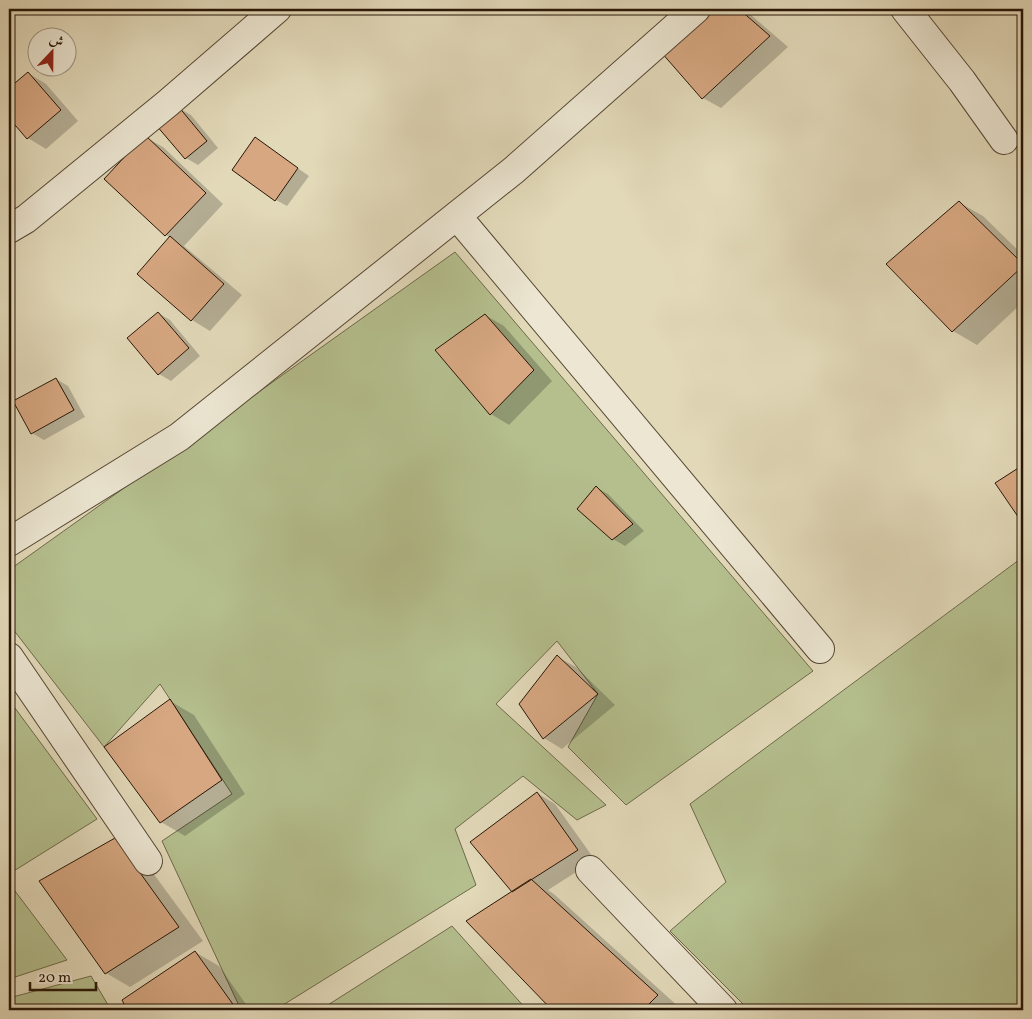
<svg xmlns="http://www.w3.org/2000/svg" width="1032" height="1019" font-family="Vollkorn,Amiri,serif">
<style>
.green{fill:#b5bf8e;stroke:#6e6a4a}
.shadow{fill:#0003}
.building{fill:#d6a781;stroke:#281607}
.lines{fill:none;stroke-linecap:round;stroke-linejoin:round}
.minor-casing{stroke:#564734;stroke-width:30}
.minor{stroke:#ece6d2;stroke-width:28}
</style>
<rect width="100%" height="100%" fill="#e2d9b9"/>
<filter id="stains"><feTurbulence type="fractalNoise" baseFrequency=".004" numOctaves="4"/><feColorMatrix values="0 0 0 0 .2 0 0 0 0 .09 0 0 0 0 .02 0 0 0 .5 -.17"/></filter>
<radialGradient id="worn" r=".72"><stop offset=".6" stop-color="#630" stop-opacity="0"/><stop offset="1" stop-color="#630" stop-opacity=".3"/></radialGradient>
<path class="green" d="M 455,252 L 813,671 L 626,805 L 568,747 L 598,694 L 557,641 L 496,704 L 606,805 L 577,820 L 523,776 L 455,829 L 476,885 L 275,1010 L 241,1010 L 162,841 L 232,794 L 160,684 L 104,747 L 9,624 L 9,570 Z
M 1023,557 L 1023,1010 L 749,1010 L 670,931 L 726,882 L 690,804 Z
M 9,700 L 97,819 L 9,874 Z
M 9,883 L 67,960 L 9,979 Z
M 452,926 L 527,1010 L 320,1010 Z
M 91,976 L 111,1010 L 9,1010 L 9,998 Z"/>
<path class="shadow" d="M 711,9 L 744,9 L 788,47 L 721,108 L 703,98 L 662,53 Z
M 28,73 L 46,84 L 78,121 L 46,149 L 28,138 L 9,116 L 9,90 Z
M 179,108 L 191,115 L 218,148 L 198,165 L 186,158 Z
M 145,137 L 163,147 L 223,204 L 184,246 L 242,295 L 210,331 L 192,320 L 139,274 L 170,238 L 166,235 Z
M 256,139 L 309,176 L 287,206 L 276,200 Z
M 960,203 L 983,216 L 1023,255 L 1023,302 L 977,345 L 953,331 Z
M 9,305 L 15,315 L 9,318 Z
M 158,313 L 170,320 L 200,356 L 171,381 L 159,374 Z
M 485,315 L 504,326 L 552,381 L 509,425 L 491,414 L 437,351 Z
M 56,379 L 68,386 L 85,417 L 44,440 L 32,433 Z
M 1023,466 L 1023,522 L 997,483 Z
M 596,487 L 608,494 L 644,531 L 625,546 L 613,539 Z
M 557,657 L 576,667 L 615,705 L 562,749 L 544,738 L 521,704 Z
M 170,701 L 194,715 L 245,794 L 185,836 L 161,822 Z
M 537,793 L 555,804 L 595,860 L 548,890 L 555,895 L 681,1009 L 680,1010 L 553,1010 L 468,921 L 514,892 Z
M 115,840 L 139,854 L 203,941 L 130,987 L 106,973 Z
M 195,952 L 219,966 L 250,1010 L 129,1010 L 123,1001 Z"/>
<path class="building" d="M 709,9 L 739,9 L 770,36 L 702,99 L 661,52 Z
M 28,72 L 61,110 L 27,139 L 9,118 L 9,88 Z
M 178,106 L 207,141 L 185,159 L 156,125 Z
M 145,135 L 206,193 L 165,236 L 104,179 Z
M 255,137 L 298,168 L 275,201 L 232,170 Z
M 959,201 L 1023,264 L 1023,266 L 952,332 L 886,264 Z
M 170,236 L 224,284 L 191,321 L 137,274 Z
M 158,312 L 189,348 L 158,375 L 127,338 Z
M 485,314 L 534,370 L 490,415 L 435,350 Z
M 56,378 L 74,410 L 31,434 L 13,401 Z
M 1023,465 L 1023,524 L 995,483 Z
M 596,486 L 633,524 L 612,540 L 577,509 Z
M 557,655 L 598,694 L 543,739 L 519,704 Z
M 170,699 L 222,780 L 160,823 L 104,747 Z
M 537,792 L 578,850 L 512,892 L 470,842 Z
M 115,838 L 179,927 L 105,974 L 39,881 Z
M 531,879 L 658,995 L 643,1010 L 552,1010 L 466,921 Z
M 195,951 L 237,1010 L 127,1010 L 122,1000 Z"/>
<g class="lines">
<g class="minor-casing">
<path id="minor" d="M 905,9 L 962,81 L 1004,140
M 457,216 L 820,649
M 9,229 L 26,219 L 168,103 L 277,9
M 9,542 L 179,437 L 514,170 L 696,9
M 9,657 L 148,861
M 590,870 L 723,1010"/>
</g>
<use href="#minor" class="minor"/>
</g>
<rect width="1032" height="1019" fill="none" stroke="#e2d9b9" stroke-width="30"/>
<rect x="10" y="10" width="1012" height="999" fill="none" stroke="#281607" stroke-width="2.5"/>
<rect x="15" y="15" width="1002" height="989" fill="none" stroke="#281607"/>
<g transform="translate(52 52) rotate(22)"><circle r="24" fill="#ece6d2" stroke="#9e9381"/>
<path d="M0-4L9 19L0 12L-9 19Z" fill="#8f2418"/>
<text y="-8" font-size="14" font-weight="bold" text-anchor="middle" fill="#281607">ش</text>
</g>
<path d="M30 982v8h66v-8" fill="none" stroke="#281607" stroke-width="2.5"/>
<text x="38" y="982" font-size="15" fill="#281607" stroke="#ece6d2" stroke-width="4" paint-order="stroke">20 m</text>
<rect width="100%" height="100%" filter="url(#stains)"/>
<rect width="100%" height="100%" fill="url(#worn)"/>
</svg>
